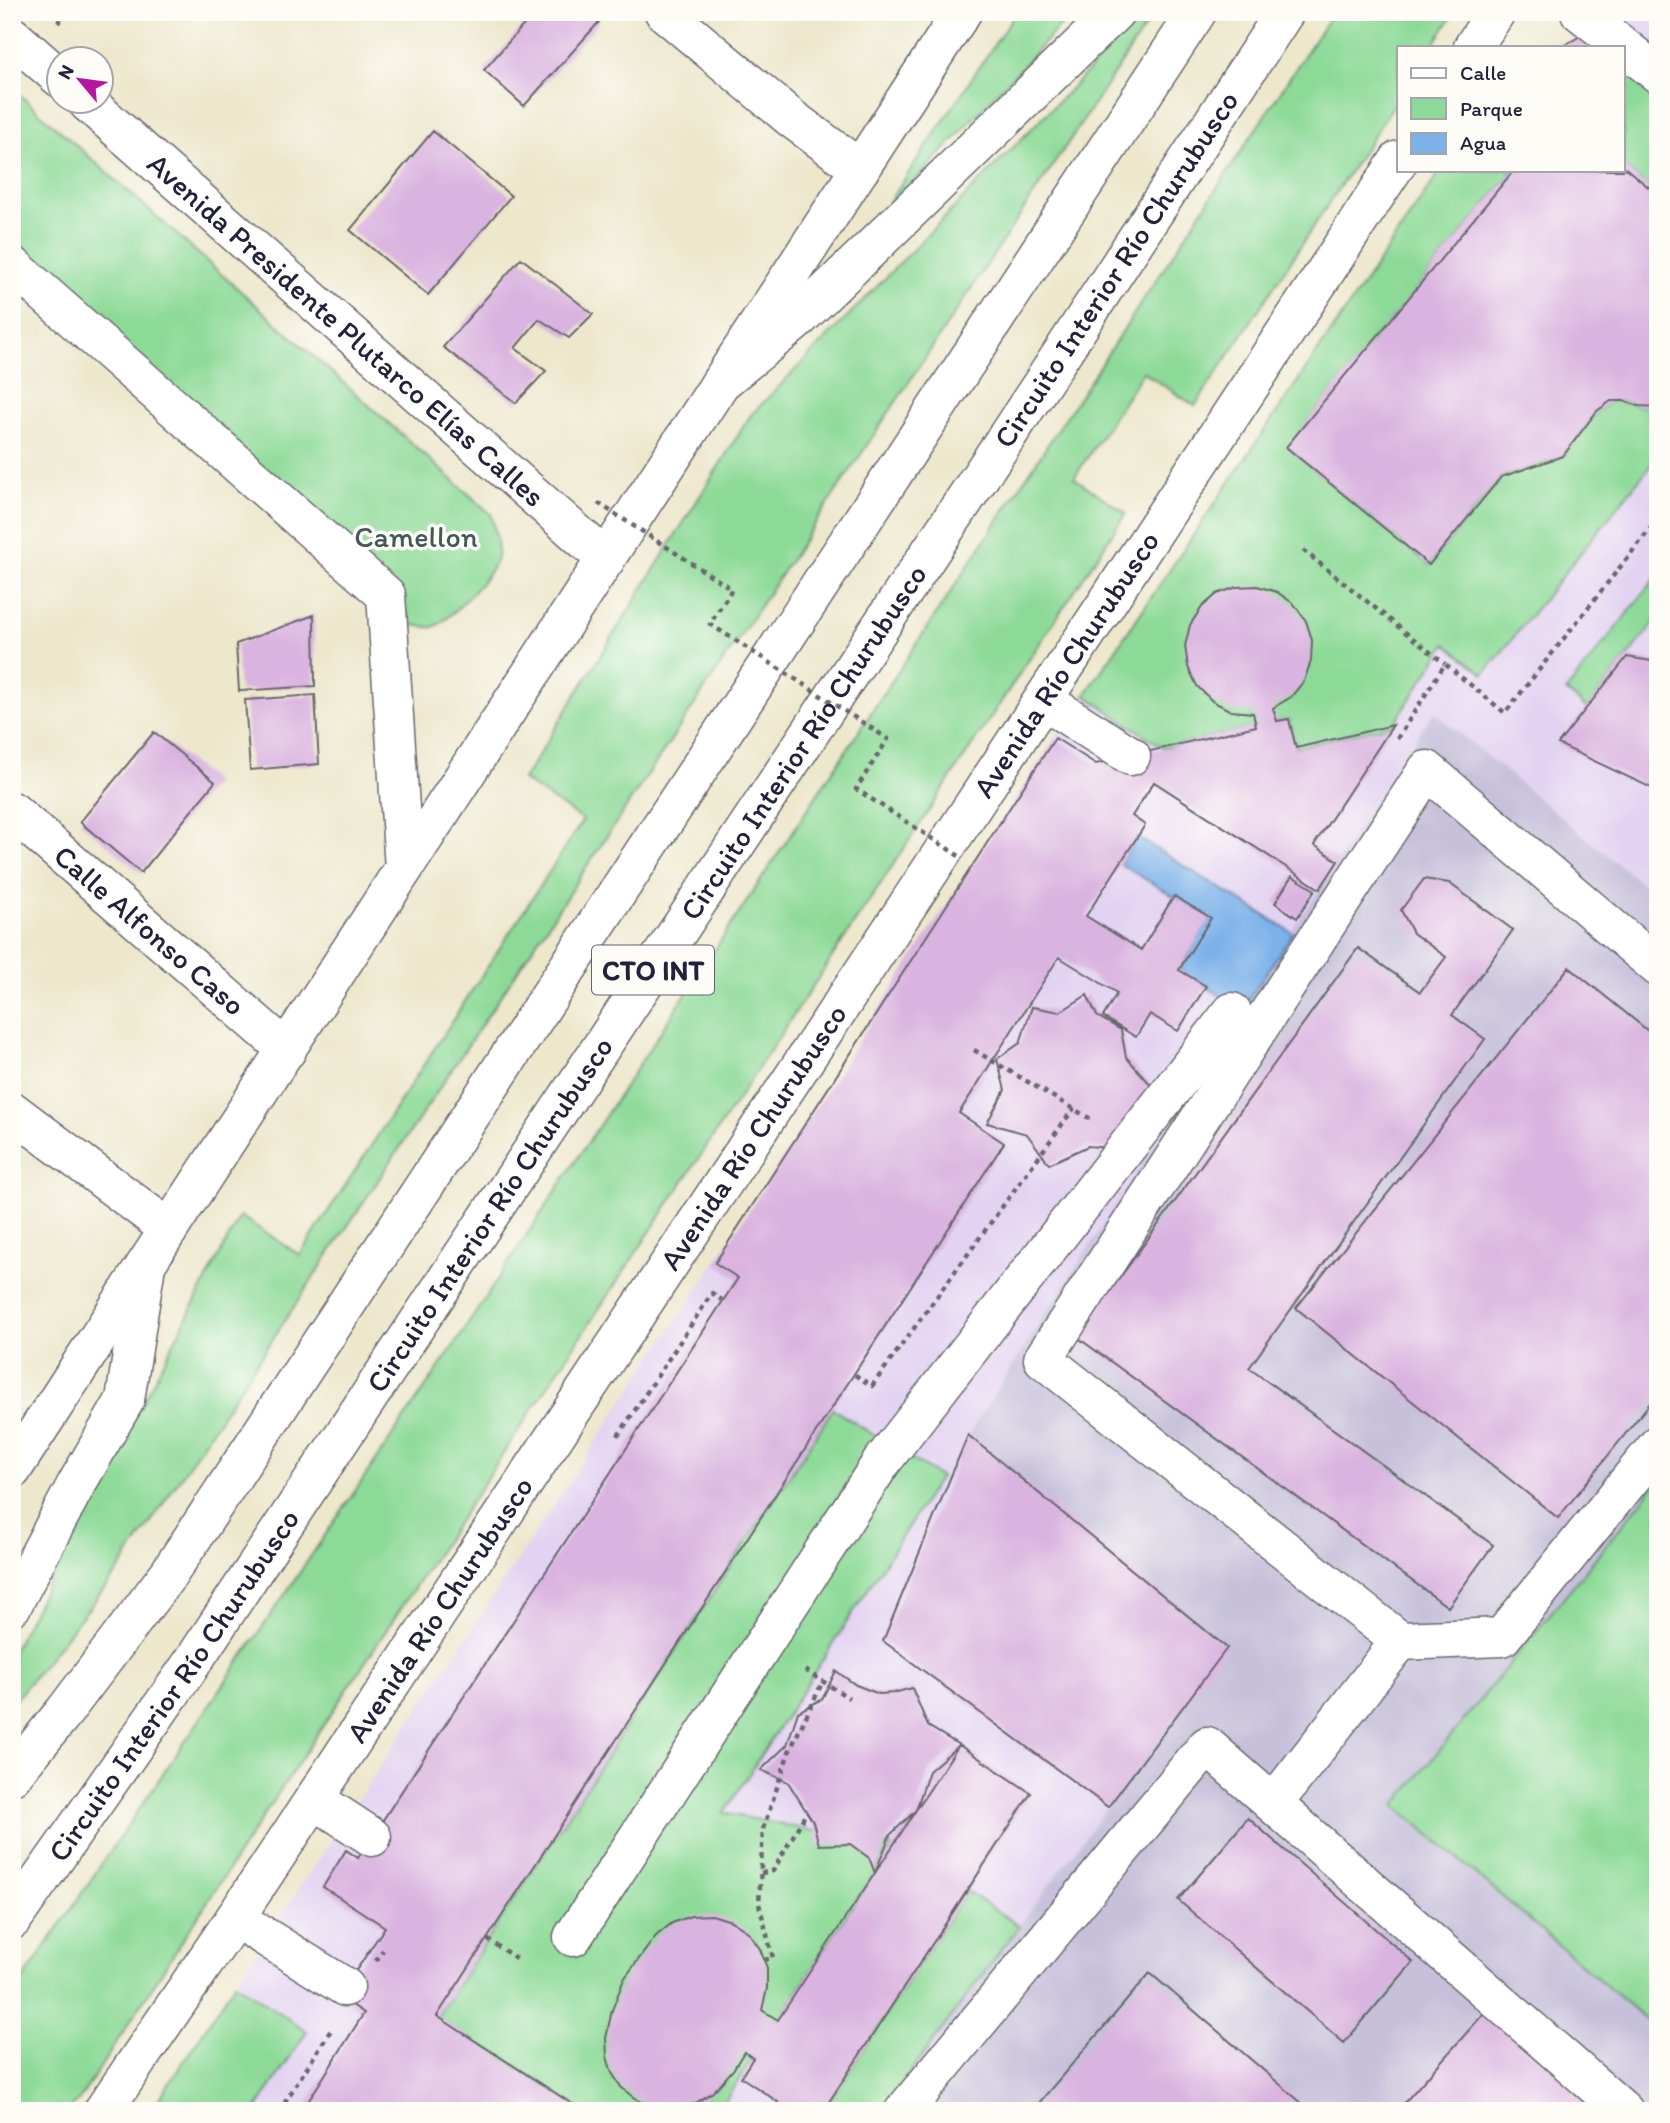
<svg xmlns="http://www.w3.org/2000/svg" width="1670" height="2123" font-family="Itim,sans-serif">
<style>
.built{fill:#e3d3f2}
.industrial{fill:#c6c0da}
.green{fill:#8dda98;stroke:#587e6a;stroke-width:2}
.water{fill:#7cb1ea;stroke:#4f6a92;stroke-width:2}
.building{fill:#dab4e0;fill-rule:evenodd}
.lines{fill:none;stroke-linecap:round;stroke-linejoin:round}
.minor-casing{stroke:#69676e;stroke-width:41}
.major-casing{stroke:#69676e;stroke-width:41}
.highway-casing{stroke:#69676e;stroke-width:41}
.path{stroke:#69676e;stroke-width:4.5;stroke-dasharray:5 5;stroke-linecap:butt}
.minor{stroke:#fff;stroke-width:38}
.major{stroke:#fff;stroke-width:38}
.highway{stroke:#fff;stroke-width:38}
.path-bridge{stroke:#69676e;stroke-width:4.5;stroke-dasharray:5 5;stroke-linecap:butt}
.labels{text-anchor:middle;stroke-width:7;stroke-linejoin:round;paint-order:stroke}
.shield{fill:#fdfcf7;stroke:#646373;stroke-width:2}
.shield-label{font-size:28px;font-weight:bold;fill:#22223b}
.street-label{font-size:30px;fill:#22223b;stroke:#fdfcf7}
.park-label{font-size:30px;fill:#425957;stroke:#fdfcf7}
</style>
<rect width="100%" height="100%" fill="#fdfcf7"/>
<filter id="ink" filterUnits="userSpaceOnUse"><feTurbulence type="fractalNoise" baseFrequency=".0143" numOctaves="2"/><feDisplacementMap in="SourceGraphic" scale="14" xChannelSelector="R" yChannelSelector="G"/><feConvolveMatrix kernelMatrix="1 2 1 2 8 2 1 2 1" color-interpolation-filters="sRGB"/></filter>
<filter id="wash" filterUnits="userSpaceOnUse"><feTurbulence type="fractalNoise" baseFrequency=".00686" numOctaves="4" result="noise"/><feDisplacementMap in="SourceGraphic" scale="28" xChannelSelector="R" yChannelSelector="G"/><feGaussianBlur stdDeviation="1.57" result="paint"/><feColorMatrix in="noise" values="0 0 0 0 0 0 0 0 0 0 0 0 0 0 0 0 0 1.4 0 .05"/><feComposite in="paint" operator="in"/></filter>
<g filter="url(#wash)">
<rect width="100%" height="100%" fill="#ede7cc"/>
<path class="built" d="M 1598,12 L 1658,12 L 1658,897 L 1432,712 L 1320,889 L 1293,928 L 1293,933 L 968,1435 L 1227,1648 L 881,2111 L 151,2111 L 715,1263 L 1055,738 L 1441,170 L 1623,170 L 1623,47 L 1561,47 L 1584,32 Z"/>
<path class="industrial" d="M 1433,712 L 1658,897 L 1658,1481 L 1396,1805 L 1658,2030 L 1658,2111 L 881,2111 L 1226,1648 L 968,1435 L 1242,1009 L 1293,933 L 1293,928 L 1320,889 Z"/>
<path class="green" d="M 1016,12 L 1073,12 L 874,225 Z
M 1146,12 L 1155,12 L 117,1573 L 12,1704 L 12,1652 L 240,1216 L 300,1255 L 583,820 L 523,780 L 750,416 Z
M 1333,12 L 1455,12 L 1432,47 L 1399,47 L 1399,97 L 1195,406 L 1143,372 L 1074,478 L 1126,513 L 252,1833 L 79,2100 L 68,2111 L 12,2111 L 12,1996 L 457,1341 Z
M 1623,62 L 1658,92 L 1658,195 L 1623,166 Z
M 12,88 L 491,514 C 494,528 500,544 497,558 C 494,572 448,622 433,627 C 428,628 418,625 411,625 L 12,260 Z
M 1441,170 L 1514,170 L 1287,447 L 1429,565 L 1501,477 L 1563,456 L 1597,411 L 1611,401 L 1624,401 L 1639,406 L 1658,407 L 1658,456 L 1484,674 L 1446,644 L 1393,725 L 1296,748 L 1289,719 L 1164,748 L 1085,695 Z
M 1658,575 L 1658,618 L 1587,708 L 1566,691 Z
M 833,1409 L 940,1477 L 724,1813 L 892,1847 L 718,2111 L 583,2111 L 437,2017 Z
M 1658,1481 L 1658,2030 L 1395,1805 Z
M 967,1891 L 1019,1926 L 881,2111 L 823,2111 Z
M 235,1983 L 307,2031 L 255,2111 L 151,2111 Z"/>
<path class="water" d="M 1137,837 L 1293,933 L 1242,1009 L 1179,970 L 1210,918 L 1120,864 Z"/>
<g id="blocks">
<path class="building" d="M 535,12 L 588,12 L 599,22 L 524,106 L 484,70 Z
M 1584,32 L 1604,47 L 1561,47 L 1577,38 Z
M 433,131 L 511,196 L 428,295 L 350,230 Z
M 1623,166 L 1658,195 L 1658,407 L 1639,406 L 1624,401 L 1611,401 L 1597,411 L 1563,456 L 1501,477 L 1429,565 L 1286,447 L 1514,170 L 1623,170 Z
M 521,258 L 593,314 L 569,338 L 539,319 L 515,348 L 546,371 L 516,403 L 443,347 Z
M 1257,586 L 1277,592 L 1294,604 L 1306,621 L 1312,640 L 1311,661 L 1304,681 L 1291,697 L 1273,708 L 1277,721 L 1289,719 L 1296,748 L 1393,725 L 1314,845 L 1338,861 L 1320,889 L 1154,782 L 1132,816 L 1145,825 L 1086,916 L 1141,950 L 1174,896 L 1211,918 L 1179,970 L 1206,986 L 1178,1031 L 1150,1014 L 1136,1037 L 1103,1017 L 1117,993 L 1059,957 L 959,1113 L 1004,1143 L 437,2016 L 583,2111 L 302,2111 L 364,2013 L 339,1996 L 385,1927 L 323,1887 L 346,1850 L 358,1858 L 738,1278 L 715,1263 L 1055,738 L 1096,764 L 1256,726 L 1253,713 L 1231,711 L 1212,701 L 1197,686 L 1188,667 L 1185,646 L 1190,625 L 1202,607 L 1217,594 L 1237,587 Z
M 314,615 L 315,686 L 239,691 L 236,644 Z
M 1627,657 L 1658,662 L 1658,791 L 1558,744 Z
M 315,695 L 319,764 L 250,770 L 245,700 Z
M 154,732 L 215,782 L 141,873 L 80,822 Z
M 1292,876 L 1315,890 L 1297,918 L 1275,903 Z
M 1424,879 L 1449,883 L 1513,930 L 1452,1015 L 1485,1039 L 1249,1368 L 1493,1545 L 1448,1607 L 1077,1337 L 1358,948 L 1420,992 L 1446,957 L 1413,933 L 1401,910 Z
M 1569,967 L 1658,1039 L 1658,1393 L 1558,1518 L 1296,1308 Z
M 1087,995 L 1097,1016 L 1121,1030 L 1126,1057 L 1152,1086 L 1117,1149 L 1088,1146 L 1049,1164 L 1027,1134 L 987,1123 L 1005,1090 L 997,1059 L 1020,1043 L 1032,1007 L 1060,1012 Z
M 968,1435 L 1227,1648 L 1108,1807 L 883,1641 Z
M 836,1671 L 856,1685 L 879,1694 L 894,1693 L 912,1688 L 928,1726 L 959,1745 L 929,1771 L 916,1810 L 959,1745 L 1031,1793 L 823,2111 L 772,2111 L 778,2102 L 741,2077 L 753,2058 L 744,2052 L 733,2070 L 713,2092 L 694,2104 L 679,2108 L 663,2109 L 647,2105 L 633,2097 L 621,2087 L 612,2073 L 607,2057 L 606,2038 L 612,2010 L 624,1979 L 656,1936 L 672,1923 L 691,1916 L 712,1915 L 731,1921 L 748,1932 L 760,1949 L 767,1968 L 767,1989 L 762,2010 L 778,2020 L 875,1873 L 869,1858 L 850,1844 L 819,1845 L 813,1822 L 788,1782 L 761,1770 L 787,1745 L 798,1712 L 822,1699 ZM 916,1810 L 892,1847 L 875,1873 L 890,1835 Z
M 1248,1818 L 1413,1962 L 1344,2043 L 1178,1900 Z
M 1150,1973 L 1311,2111 L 1032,2111 Z
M 1486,2011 L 1597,2111 L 1397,2111 Z"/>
</g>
</g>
<g filter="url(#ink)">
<use href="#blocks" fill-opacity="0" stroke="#69676e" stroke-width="2"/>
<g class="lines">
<g class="minor-casing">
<g id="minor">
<path d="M 664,12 L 791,118 L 860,169"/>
<path d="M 1580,12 L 1658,74"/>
<path d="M 1043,700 L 1131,756"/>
<path id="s1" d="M 12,811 L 287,1050"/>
<path d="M 12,1111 L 169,1229"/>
<path d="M 1400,1641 L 1502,1637 L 1658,1445"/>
<path d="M 314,1799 L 372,1837"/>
<path d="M 235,1918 L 345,1987"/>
<path d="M 573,1937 L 881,1463 L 1232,1012"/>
<path d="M 904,2111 L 1207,1746 L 1273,1804"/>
<path d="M 1624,2111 L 1273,1804 L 1400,1641 L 1043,1359 L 1427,770 L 1658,967"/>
</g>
</g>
<g class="major-casing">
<g id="major">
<path d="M 12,36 L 60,78"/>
<path d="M 1473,47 L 1496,12"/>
<path id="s2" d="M 87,102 L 606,559"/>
<path d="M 12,265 L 386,595 L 404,868"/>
<path d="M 12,1470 L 962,12"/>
<path id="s3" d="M 103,2111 L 235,1918 L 907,906 L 1399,160"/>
</g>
</g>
<g class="highway-casing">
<g id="highway">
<path d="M 720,383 L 794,323 L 1115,12"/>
<path d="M 12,1606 L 76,1485 L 125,1400 L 146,1265"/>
<path d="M 12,1776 L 64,1712 L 170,1572 L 1197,12"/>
<path id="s4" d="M 12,1920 L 190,1666 L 1043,382 L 1285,12"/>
</g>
</g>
<path class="path" d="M 58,23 L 66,12
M 1303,550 L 1445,664
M 1397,739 L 1445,664 L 1505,713 L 1658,519
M 974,1050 L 1094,1121
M 855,1375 L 872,1386 L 1074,1108
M 618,1436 L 712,1293 L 722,1300
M 805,1670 L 849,1698
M 761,1873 L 773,1871 L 805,1815
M 487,1939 L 517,1959
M 764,1960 L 773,1958 L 759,1904 L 763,1829 L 789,1752 L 823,1681
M 376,1961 L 383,1950
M 279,2111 L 333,2027"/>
<use href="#minor" class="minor"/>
<use href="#major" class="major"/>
<use href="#highway" class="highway"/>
<path class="path-bridge" d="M 598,503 L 732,589 L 710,624 L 888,739 L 856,789 L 959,856"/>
</g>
</g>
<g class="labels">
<rect class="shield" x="592" y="945.5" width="122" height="49" rx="5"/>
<g class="shield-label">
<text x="653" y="980">CTO INT</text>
</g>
<g class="street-label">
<text dy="10" stroke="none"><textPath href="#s4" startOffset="1986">Circuito Interior Río Churubusco</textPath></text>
<text dy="10" stroke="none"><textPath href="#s2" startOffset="345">Avenida Presidente Plutarco Elías Calles</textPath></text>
<text dy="10" stroke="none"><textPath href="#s3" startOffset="1738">Avenida Río Churubusco</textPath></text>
<text dy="10" stroke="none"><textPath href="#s4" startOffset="1419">Circuito Interior Río Churubusco</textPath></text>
<text dy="10" stroke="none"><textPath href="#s1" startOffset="182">Calle Alfonso Caso</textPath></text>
<text dy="10" stroke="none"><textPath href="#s3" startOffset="1171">Avenida Río Churubusco</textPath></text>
<text dy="10" stroke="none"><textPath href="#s4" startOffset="852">Circuito Interior Río Churubusco</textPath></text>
<text dy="10" stroke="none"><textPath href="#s3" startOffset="604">Avenida Río Churubusco</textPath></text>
<text dy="10" stroke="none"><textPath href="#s4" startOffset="285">Circuito Interior Río Churubusco</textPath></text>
</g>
<g class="park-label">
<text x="416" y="547">Camellon</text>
</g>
</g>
<rect width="1670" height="2123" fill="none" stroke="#fdfcf7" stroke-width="42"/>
<rect x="1397" y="46" width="228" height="126" fill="#fdfcf7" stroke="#a5a5ac" stroke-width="2"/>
<rect x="1411" y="68" width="35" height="10" fill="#ffffff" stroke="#a5a5ac" stroke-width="2"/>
<text x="1460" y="80" font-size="21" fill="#22223b">Calle</text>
<rect x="1411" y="98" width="35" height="21" fill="#8dda98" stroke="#a5a5ac" stroke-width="2"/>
<text x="1460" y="116" font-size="21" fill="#22223b">Parque</text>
<rect x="1411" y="133" width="35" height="21" fill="#7cb1ea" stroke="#a5a5ac" stroke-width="2"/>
<text x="1460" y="150" font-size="21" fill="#22223b">Agua</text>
<g transform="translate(80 80) rotate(299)"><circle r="33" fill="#fdfcf7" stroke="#a5a5ac" stroke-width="2"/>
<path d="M0-5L12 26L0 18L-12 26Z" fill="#b5179e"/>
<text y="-10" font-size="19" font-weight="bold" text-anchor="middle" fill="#22223b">N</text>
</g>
</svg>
